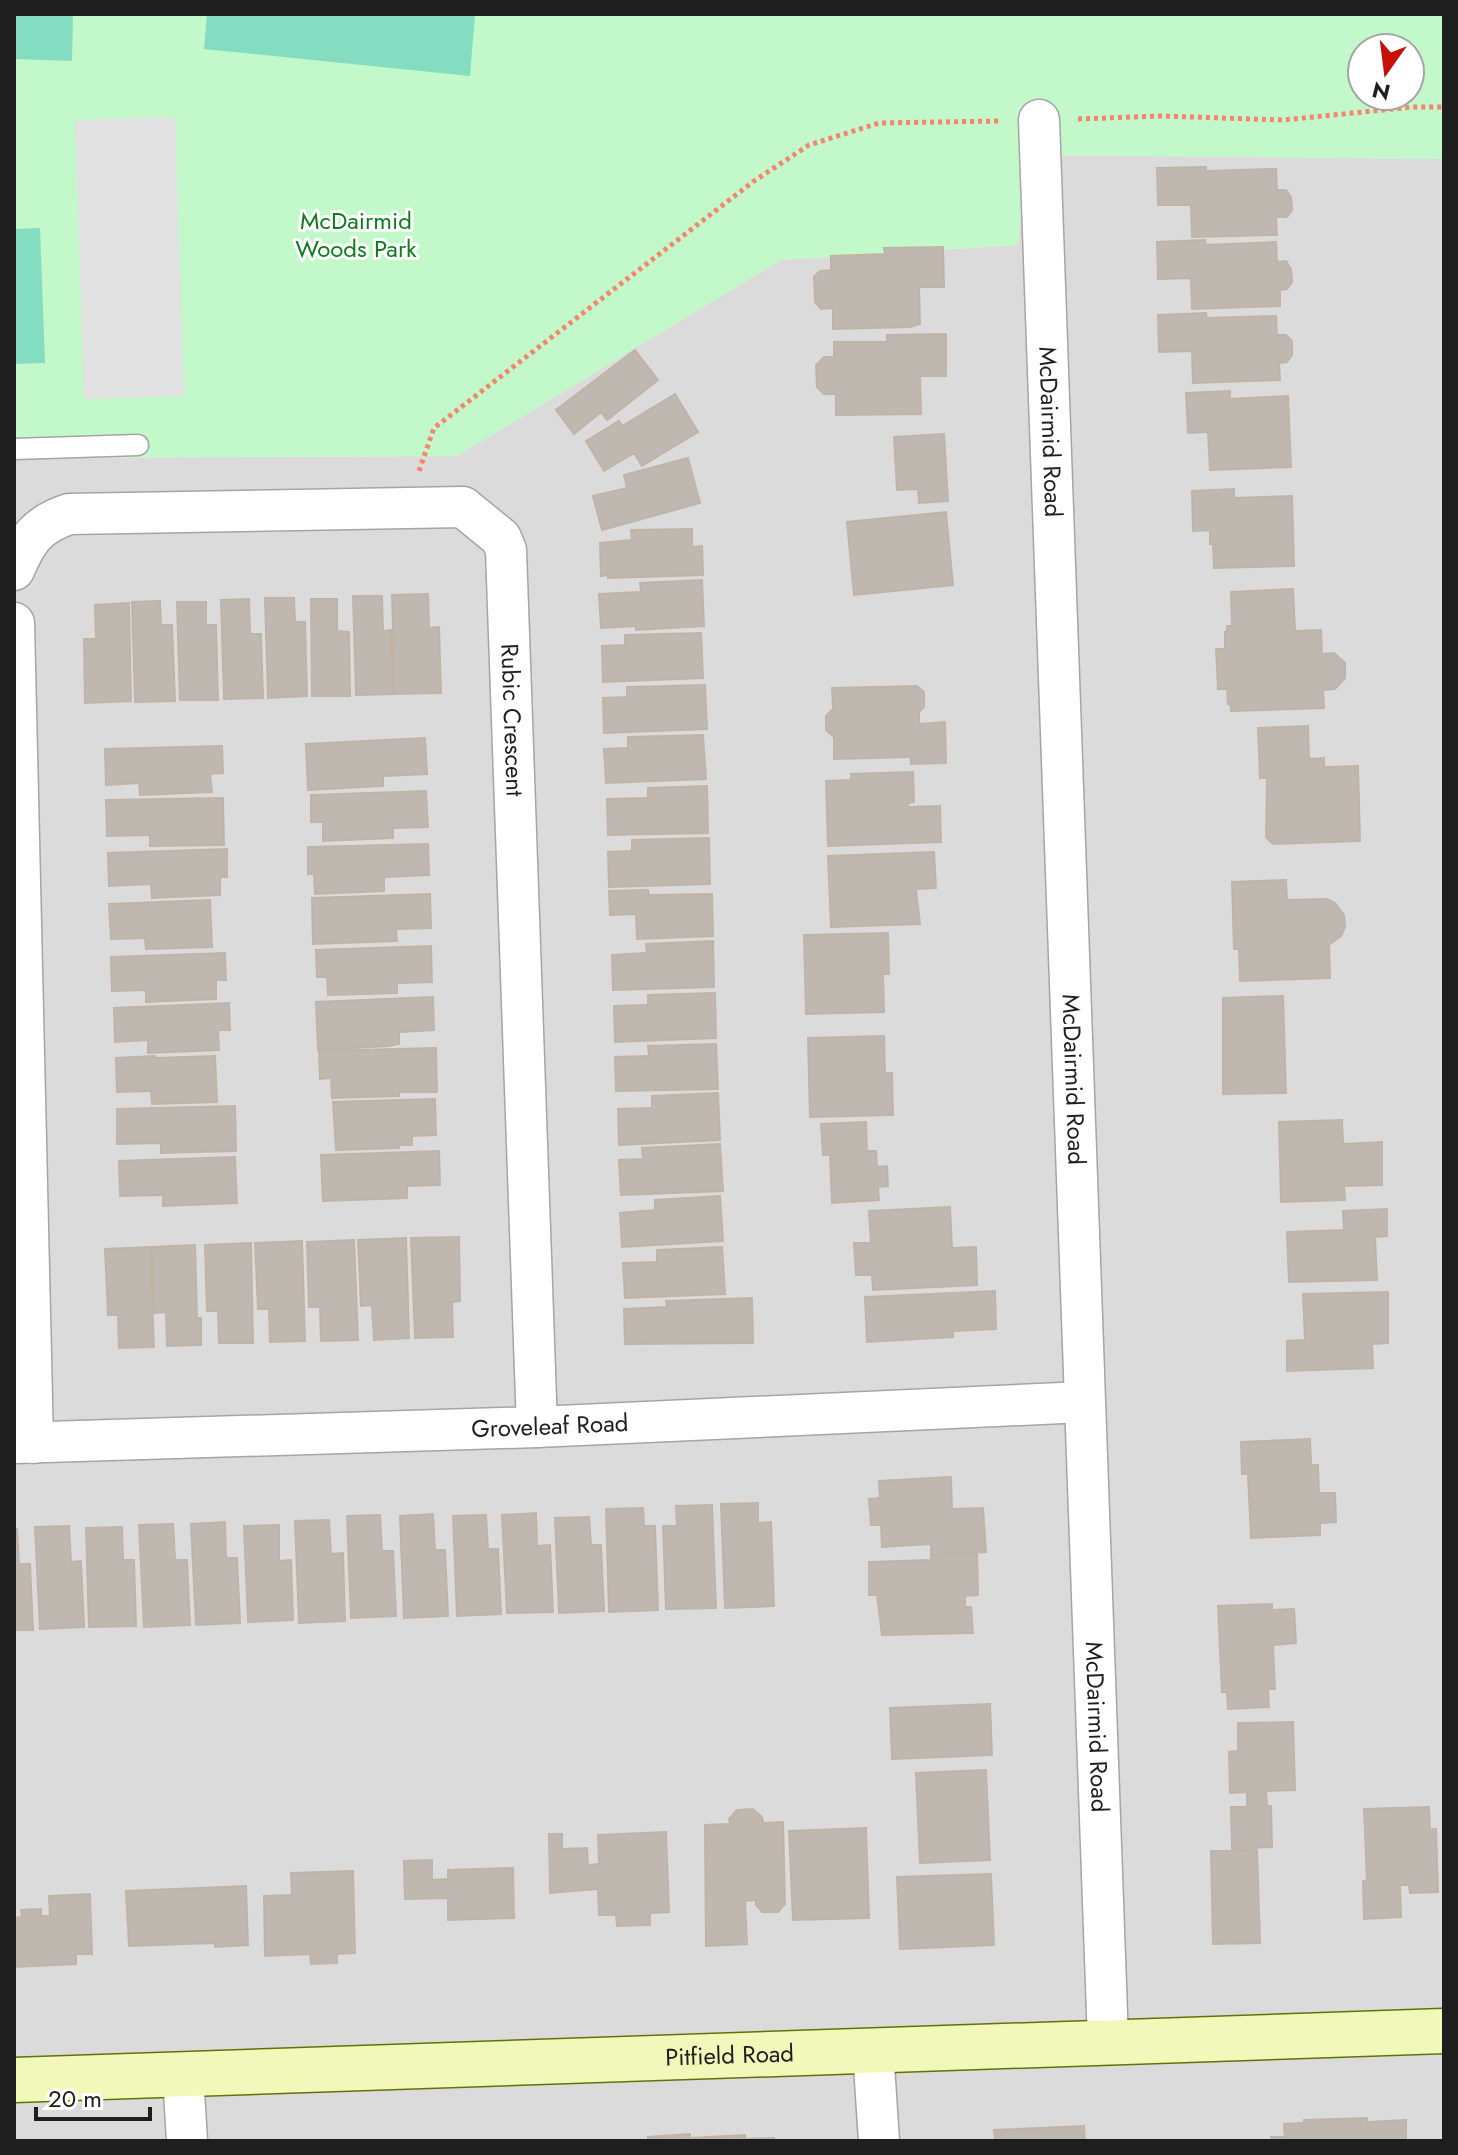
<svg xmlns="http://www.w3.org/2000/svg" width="1458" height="2155" font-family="Jost,sans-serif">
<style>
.residential{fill:#dcdbdb}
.park{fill:#c2f8ca;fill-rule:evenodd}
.pitch{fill:#84ddc0}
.parking{fill:#e2e2e2}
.building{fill:#bfb8b1;stroke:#c0b4a7;stroke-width:2}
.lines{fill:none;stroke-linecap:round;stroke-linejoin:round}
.lane-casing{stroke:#a5a5a5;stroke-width:23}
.street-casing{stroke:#a5a5a5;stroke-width:43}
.secondary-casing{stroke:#617307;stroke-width:47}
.path{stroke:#f7846d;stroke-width:5;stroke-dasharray:4 4;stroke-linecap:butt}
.lane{stroke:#fff;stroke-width:20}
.street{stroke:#fff;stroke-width:40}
.secondary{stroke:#f1f8b9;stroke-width:44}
.labels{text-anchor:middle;stroke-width:6;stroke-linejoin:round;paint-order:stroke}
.park-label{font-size:24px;fill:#0e7b1d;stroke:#fff}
.street-label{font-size:24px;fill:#1e1e1e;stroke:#fff}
</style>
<rect width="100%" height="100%" fill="#efece4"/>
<path class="residential" d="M 1025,155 L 1444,159 L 1444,2141 L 14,2141 L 14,458 L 457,456 L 781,260 L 1018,245 Z"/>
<path class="park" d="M 14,14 L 1444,14 L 1444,159 L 1025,155 L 1018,245 L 781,260 L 457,456 L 14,458 ZM 1362,48 L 1410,48 L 1410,96 L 1362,96 Z"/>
<path class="pitch" d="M 14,14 L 73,14 L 72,61 L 14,59 Z
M 207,14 L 475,14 L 470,76 L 204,49 Z
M 40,228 L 45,363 L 14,364 L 14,229 Z"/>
<path class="parking" d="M 175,117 L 184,396 L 84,399 L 75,120 Z"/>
<path class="building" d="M 1206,167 L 1206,171 L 1276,169 L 1277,190 L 1286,190 L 1291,197 L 1292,210 L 1287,217 L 1276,217 L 1277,235 L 1192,237 L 1191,205 L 1158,205 L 1157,168 Z
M 1205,240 L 1206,245 L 1276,242 L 1277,262 L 1286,261 L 1291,269 L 1292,282 L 1287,289 L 1280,290 L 1280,306 L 1192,309 L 1191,278 L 1158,279 L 1157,242 Z
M 943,247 L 944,287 L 919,287 L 920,324 L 910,327 L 833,329 L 833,308 L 821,309 L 815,302 L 814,277 L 820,271 L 831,270 L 831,256 L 885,254 L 884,248 Z
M 1206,313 L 1207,318 L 1276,316 L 1277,335 L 1286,335 L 1292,341 L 1292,355 L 1287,362 L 1279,363 L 1280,380 L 1193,383 L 1192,351 L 1159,352 L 1158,315 Z
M 946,334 L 946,376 L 920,376 L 921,414 L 836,415 L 836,394 L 824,394 L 817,387 L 816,365 L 824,357 L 834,357 L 834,342 L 887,342 L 887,335 Z
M 635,350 L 658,380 L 607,420 L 601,412 L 574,434 L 556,410 Z
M 1230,391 L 1230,399 L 1288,396 L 1291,467 L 1210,470 L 1208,432 L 1188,433 L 1186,393 Z
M 675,394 L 698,432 L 642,466 L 634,453 L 604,471 L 586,441 L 619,421 L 622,426 Z
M 944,434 L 948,501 L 919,503 L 918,489 L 897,490 L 894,437 Z
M 688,458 L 700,503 L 602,530 L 593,496 L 627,488 L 624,475 Z
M 1234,489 L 1234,498 L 1292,496 L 1294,566 L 1214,568 L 1213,544 L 1210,544 L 1210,530 L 1193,531 L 1192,491 Z
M 946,512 L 953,585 L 854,595 L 847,522 Z
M 692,529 L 692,547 L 702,546 L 703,575 L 608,578 L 608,575 L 601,576 L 600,543 L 632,540 L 631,530 Z
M 702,580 L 704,626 L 636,630 L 636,626 L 601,628 L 599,594 L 641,592 L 640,583 Z
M 1293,589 L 1295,631 L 1321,630 L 1322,654 L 1334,653 L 1345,663 L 1345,678 L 1335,689 L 1323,690 L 1324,708 L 1231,711 L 1231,705 L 1228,704 L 1227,689 L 1218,689 L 1216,649 L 1225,649 L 1225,632 L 1227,632 L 1227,626 L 1232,626 L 1231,592 Z
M 428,594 L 429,628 L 439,627 L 441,693 L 395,694 L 392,595 Z
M 353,596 L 382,596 L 383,631 L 391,630 L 393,694 L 356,695 Z
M 265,598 L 294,598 L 295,622 L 305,622 L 307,696 L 268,698 Z
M 249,599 L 250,634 L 261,634 L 263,698 L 224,699 L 221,600 Z
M 311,599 L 337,599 L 337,631 L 349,632 L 350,696 L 312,696 Z
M 160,601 L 161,625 L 172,625 L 175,701 L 135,702 L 132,602 Z
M 177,602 L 206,602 L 206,625 L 216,625 L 218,700 L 180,700 Z
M 129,603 L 131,701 L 85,703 L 84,639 L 96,639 L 95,605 Z
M 701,633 L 703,678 L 603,682 L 602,646 L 625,645 L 625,635 Z
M 705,685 L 707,729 L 604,733 L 603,698 L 627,697 L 627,687 Z
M 917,686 L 924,692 L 924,707 L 919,712 L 919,724 L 945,722 L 946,763 L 911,764 L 911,757 L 834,759 L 834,737 L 826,730 L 826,716 L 833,709 L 832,688 Z
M 1308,726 L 1309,759 L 1324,758 L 1324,767 L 1358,766 L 1360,841 L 1273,844 L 1266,837 L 1267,778 L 1260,778 L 1258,728 Z
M 703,735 L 706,779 L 606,783 L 604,749 L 628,748 L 628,737 Z
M 425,738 L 427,774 L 383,776 L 383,786 L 308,790 L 306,744 Z
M 222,746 L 223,773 L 210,774 L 212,792 L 140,795 L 139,783 L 106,785 L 105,749 Z
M 913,772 L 914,802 L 908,803 L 908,807 L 940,806 L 941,842 L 828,846 L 826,781 L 851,780 L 851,774 Z
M 707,786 L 708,833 L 608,835 L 607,799 L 648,798 L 648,788 Z
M 426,791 L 428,827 L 393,828 L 393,838 L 323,841 L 323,822 L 311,822 L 311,795 Z
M 223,798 L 224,845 L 150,846 L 150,835 L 107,836 L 106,800 Z
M 709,838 L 710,884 L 609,887 L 608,852 L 632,851 L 632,840 Z
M 428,844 L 429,875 L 384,877 L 384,891 L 315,894 L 314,874 L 308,874 L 308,847 Z
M 227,849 L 227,877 L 220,877 L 220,895 L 152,898 L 151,884 L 109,886 L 108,853 Z
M 934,852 L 936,888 L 916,889 L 920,924 L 831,927 L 828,856 Z
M 1286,880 L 1287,900 L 1327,899 L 1335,903 L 1344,915 L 1345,927 L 1341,936 L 1329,945 L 1330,978 L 1240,981 L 1239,949 L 1234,949 L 1232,882 Z
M 648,890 L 649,895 L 712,894 L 713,936 L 637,939 L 636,914 L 610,915 L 609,891 Z
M 430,894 L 431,928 L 396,929 L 397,941 L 313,944 L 312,898 Z
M 210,900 L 212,947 L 146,949 L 145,938 L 111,939 L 109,904 Z
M 888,933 L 889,974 L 883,974 L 884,1012 L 806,1014 L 804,935 Z
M 713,941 L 714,987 L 613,990 L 612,955 L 647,953 L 646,944 Z
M 431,946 L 432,982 L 397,983 L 397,993 L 328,995 L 327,977 L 317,977 L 316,950 Z
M 225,953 L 226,980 L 216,980 L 216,999 L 146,1002 L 146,990 L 112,991 L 111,957 Z
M 715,993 L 716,1038 L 615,1042 L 614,1006 L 648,1005 L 648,995 Z
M 1283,996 L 1286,1093 L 1223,1094 L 1223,998 Z
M 433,997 L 434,1030 L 399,1032 L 399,1044 L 389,1046 L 318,1050 L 316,1002 Z
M 229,1003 L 230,1030 L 218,1030 L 219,1050 L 148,1053 L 148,1040 L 115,1042 L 114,1008 Z
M 884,1036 L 885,1073 L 892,1073 L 893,1115 L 810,1117 L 808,1038 Z
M 716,1044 L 718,1089 L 616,1091 L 615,1057 L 649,1056 L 648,1046 Z
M 436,1048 L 437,1092 L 399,1092 L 399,1096 L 332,1098 L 331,1078 L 320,1079 L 319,1051 Z
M 155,1056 L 156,1058 L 215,1056 L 217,1102 L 152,1104 L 151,1091 L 117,1092 L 116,1058 Z
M 718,1093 L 720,1140 L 619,1145 L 618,1109 L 652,1108 L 652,1096 Z
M 435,1099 L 436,1135 L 412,1136 L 412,1145 L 399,1145 L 399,1148 L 336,1150 L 333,1102 Z
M 235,1106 L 236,1151 L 161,1153 L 161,1143 L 117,1144 L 117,1109 Z
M 1342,1120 L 1343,1144 L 1382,1142 L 1382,1185 L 1344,1186 L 1345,1200 L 1281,1202 L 1279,1122 Z
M 866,1122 L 867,1151 L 876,1151 L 877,1167 L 887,1166 L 888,1186 L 878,1187 L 879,1200 L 832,1203 L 830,1155 L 823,1155 L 821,1124 Z
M 720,1144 L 723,1191 L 621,1195 L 619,1160 L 643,1159 L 642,1148 Z
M 439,1151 L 440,1185 L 407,1186 L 407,1198 L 323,1201 L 321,1155 Z
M 235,1157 L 237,1203 L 163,1206 L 163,1195 L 120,1196 L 119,1161 Z
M 720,1196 L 723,1241 L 622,1247 L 620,1213 L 655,1210 L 655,1200 Z
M 950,1207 L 952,1248 L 976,1247 L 977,1285 L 873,1290 L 872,1275 L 856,1275 L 854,1243 L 871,1243 L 869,1211 Z
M 1387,1209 L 1387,1236 L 1375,1237 L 1377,1280 L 1289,1282 L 1287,1232 L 1344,1230 L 1343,1211 Z
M 459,1237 L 460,1301 L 452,1302 L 453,1337 L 415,1338 L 411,1238 Z
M 406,1238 L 409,1338 L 374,1340 L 372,1305 L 361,1306 L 358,1240 Z
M 354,1240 L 358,1340 L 321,1341 L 320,1307 L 309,1307 L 307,1242 Z
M 302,1241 L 305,1341 L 270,1342 L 269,1309 L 258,1309 L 255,1243 Z
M 251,1243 L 253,1343 L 219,1343 L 218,1311 L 207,1311 L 205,1245 Z
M 195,1245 L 197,1318 L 201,1318 L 201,1345 L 167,1346 L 166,1312 L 154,1313 L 152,1247 Z
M 150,1247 L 154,1347 L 119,1348 L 118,1315 L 108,1315 L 105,1249 Z
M 722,1247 L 725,1294 L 625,1298 L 623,1263 L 657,1262 L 657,1250 Z
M 995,1291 L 996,1329 L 953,1331 L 953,1337 L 867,1342 L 865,1297 Z
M 1388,1292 L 1388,1343 L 1372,1344 L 1373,1368 L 1287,1371 L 1287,1341 L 1305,1340 L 1303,1294 Z
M 752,1298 L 753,1343 L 625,1344 L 624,1309 L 667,1307 L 666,1301 Z
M 1310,1439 L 1311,1465 L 1318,1465 L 1319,1493 L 1335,1493 L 1336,1522 L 1320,1523 L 1320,1535 L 1251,1538 L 1248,1474 L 1242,1474 L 1241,1442 Z
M 951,1477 L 952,1509 L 983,1508 L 986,1552 L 931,1555 L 931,1544 L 882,1547 L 881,1525 L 871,1525 L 869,1499 L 880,1498 L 879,1481 Z
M 758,1503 L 758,1523 L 771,1522 L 774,1606 L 725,1608 L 721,1504 Z
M 712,1505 L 716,1608 L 666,1609 L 663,1526 L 677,1526 L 676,1506 Z
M 643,1508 L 644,1526 L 655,1526 L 658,1610 L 609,1612 L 606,1509 Z
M 536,1513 L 537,1546 L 550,1545 L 553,1612 L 507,1613 L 502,1515 Z
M 433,1514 L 435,1550 L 445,1550 L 448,1616 L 404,1618 L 400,1516 Z
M 380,1515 L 382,1551 L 393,1551 L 396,1616 L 351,1618 L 347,1516 Z
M 486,1515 L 488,1549 L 498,1549 L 501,1614 L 457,1616 L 453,1516 Z
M 589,1517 L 591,1545 L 601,1545 L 604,1611 L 559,1613 L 555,1518 Z
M 329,1520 L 331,1554 L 343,1553 L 345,1621 L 299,1623 L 295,1521 Z
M 225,1522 L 226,1558 L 237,1558 L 240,1623 L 196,1625 L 191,1524 Z
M 173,1524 L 175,1560 L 187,1560 L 190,1625 L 144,1627 L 139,1525 Z
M 279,1525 L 279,1561 L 291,1560 L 293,1620 L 248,1622 L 244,1526 Z
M 69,1526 L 71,1562 L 81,1561 L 84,1627 L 40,1629 L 35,1527 Z
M 122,1527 L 123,1560 L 134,1560 L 136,1626 L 89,1627 L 86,1528 Z
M 14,1529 L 17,1529 L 19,1564 L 30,1564 L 33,1630 L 14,1630 Z
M 977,1553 L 978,1595 L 965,1596 L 965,1607 L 971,1607 L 973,1633 L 882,1635 L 877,1595 L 869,1595 L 869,1562 L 931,1560 L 931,1555 Z
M 1272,1604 L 1272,1610 L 1294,1609 L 1296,1643 L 1273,1645 L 1275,1689 L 1268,1689 L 1269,1707 L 1228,1709 L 1227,1692 L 1222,1692 L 1218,1606 Z
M 990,1704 L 992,1755 L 892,1759 L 890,1708 Z
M 1293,1722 L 1295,1790 L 1266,1791 L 1267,1806 L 1271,1806 L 1272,1847 L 1232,1849 L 1231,1807 L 1247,1807 L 1247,1792 L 1230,1793 L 1229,1752 L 1238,1751 L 1238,1723 Z
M 986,1770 L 990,1860 L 920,1863 L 916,1773 Z
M 1429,1807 L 1430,1830 L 1436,1829 L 1438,1892 L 1410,1893 L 1409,1885 L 1400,1885 L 1401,1917 L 1364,1919 L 1363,1881 L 1367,1880 L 1364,1809 Z
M 753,1809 L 762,1817 L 763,1823 L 783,1822 L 785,1904 L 778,1912 L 762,1912 L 756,1905 L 756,1900 L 745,1901 L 747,1944 L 706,1946 L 705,1825 L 730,1824 L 729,1819 L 737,1810 Z
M 866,1828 L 869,1918 L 793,1920 L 789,1831 Z
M 666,1832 L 669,1912 L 650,1913 L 650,1925 L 617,1926 L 616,1915 L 599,1915 L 598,1889 L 550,1893 L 549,1834 L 562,1834 L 562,1849 L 587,1848 L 588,1865 L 599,1864 L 598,1835 Z
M 1257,1850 L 1260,1943 L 1213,1944 L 1211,1851 Z
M 432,1860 L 432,1880 L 448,1879 L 448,1870 L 513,1868 L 514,1918 L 448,1920 L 448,1898 L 405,1899 L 404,1861 Z
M 353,1871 L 355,1953 L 337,1954 L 337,1963 L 311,1964 L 310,1954 L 265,1956 L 264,1896 L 292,1895 L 291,1873 Z
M 991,1874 L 994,1945 L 900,1949 L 897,1877 Z
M 246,1886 L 248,1945 L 215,1947 L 215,1943 L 129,1946 L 126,1891 Z
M 90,1894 L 92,1954 L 76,1954 L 76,1964 L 14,1967 L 14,1918 L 22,1917 L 21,1910 L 41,1909 L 41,1916 L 50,1916 L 49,1896 Z
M 1367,2118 L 1367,2122 L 1406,2120 L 1406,2141 L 1272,2141 L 1271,2137 L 1285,2137 L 1284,2124 L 1304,2123 L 1304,2120 Z
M 1084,2126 L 1085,2141 L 995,2141 L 994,2130 Z
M 690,2134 L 690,2138 L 745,2135 L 745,2139 L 774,2138 L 774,2141 L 648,2141 L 648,2137 Z"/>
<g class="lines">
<g class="lane-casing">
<path id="lane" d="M 14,449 L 138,445"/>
</g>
<g class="street-casing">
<g id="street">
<path id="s1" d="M 1039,120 L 1108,2041"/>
<path id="s2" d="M 14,570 C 27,540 36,525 69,514 L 463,507 L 501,538 L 506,550 L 537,1427"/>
<path d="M 14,623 L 33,1443"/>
<path id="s3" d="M 14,1443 L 537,1427 L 1084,1402"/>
<path d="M 873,2050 L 879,2141"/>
<path d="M 183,2075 L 187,2141"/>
</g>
</g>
<g class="secondary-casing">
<g id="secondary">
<path id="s4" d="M 14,2080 L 1444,2031"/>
</g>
</g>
<path class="path" d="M 1078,119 L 1161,116 L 1283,120 L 1413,107 L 1444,107
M 419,471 L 434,428 L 754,181 L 809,145 L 879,123 L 1000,121"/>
<use href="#lane" class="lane"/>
<use href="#street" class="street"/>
<use href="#secondary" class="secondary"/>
</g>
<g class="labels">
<g class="park-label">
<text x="356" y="229">McDairmid<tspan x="356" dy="28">Woods Park</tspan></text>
</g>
<g class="street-label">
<text dy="8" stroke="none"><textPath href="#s1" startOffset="312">McDairmid Road</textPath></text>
<text dy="8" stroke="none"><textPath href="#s2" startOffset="708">Rubic Crescent</textPath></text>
<text dy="8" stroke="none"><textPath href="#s1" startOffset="960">McDairmid Road</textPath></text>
<text dy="8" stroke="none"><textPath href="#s3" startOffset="536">Groveleaf Road</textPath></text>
<text dy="8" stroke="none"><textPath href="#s1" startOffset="1608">McDairmid Road</textPath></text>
<text dy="8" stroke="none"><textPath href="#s4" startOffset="716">Pitfield Road</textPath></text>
</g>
</g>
<rect width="1458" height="2155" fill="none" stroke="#1e1e1e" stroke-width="32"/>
<g transform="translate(1386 72) rotate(194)"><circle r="38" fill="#ffffff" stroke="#a5a5a5" stroke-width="2"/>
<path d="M0-6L14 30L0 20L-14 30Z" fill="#c81004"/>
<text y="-12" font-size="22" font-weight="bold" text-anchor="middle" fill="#1e1e1e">N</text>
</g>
<path d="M36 2107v12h114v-12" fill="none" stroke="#1e1e1e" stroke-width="4"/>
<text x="48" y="2107" font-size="24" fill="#1e1e1e" stroke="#ffffff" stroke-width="6" paint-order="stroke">20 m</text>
</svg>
